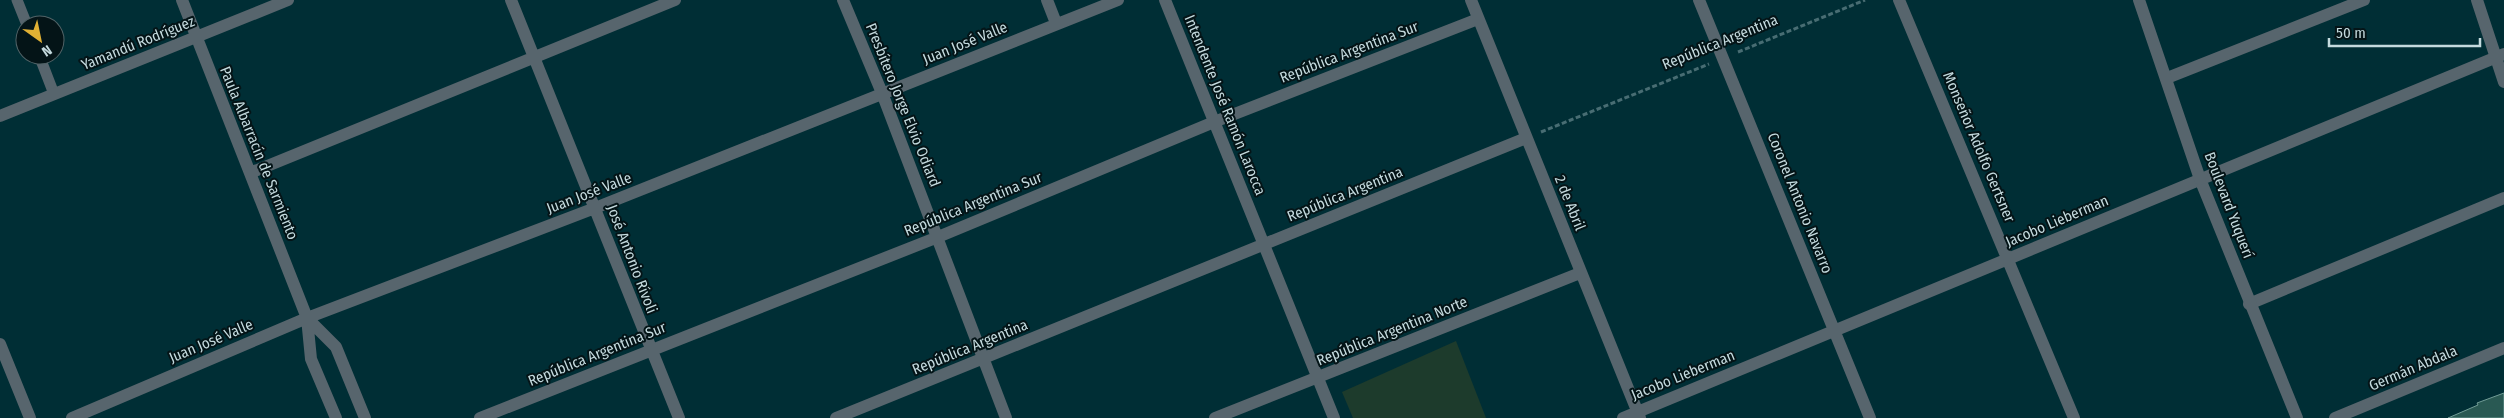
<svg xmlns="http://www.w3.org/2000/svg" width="2504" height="418" font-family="'Fira Sans Condensed',sans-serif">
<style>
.green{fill:#1d3b2c}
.building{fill:#295953;stroke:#719c96}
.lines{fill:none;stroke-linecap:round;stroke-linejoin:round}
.path{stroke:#486d73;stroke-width:3;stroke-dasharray:5 2.5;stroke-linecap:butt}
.service{stroke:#57656d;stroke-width:11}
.pedestrian{stroke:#57656d;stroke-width:12}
.minor{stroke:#57656d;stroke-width:12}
.tertiary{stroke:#57656d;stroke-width:12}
.labels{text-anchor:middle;stroke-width:4;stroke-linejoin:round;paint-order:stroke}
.street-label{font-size:15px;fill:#c4dade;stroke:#041417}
</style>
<rect width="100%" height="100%" fill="#002e35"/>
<path class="green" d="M 1456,341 L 1486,418 L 1353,418 L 1342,392 Z"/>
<path class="building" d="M 2504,393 L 2504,418 L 2448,418 L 2478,405 L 2477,403 Z"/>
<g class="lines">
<path class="path" d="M 1738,52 L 1865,0
M 1541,132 L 1709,64"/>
<path class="service" d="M 17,0 L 27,25
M 39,55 L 54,94"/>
<path class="pedestrian" d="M 2249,304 L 2504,198"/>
<path class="minor" d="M 182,0 L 307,318 L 311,359 L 336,418
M 511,0 L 679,418
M 843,0 L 882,93 L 1006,418
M 1047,0 L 1056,23
M 1165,0 L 1334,418
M 1471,0 L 1640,418
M 1699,0 L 1870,418
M 1899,0 L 2074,418
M 2477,0 L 2504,82
M 2167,78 L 2364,0
M 0,116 L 288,0
M 250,173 L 675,0
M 2200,179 L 2297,418
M 307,318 L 336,347 L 365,418
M 0,344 L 30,418
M 72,418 L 307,318 L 595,208 L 1118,0
M 480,418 L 938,237 L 1214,122 L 1478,19
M 836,418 L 1526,138
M 1215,418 L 1580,273
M 1623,418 L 2504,54
M 2335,418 L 2504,348"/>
<path class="tertiary" d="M 2139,0 L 2200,179"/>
</g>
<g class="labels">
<g class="street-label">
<text transform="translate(1720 42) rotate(-22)" y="5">República Argentina</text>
<text transform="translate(138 43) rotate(-22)" y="5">Yamandú Rodríguez</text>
<text transform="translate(965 43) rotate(-22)" y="5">Juan José Valle</text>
<text transform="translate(1349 52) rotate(-21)" y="5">República Argentina Sur</text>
<text transform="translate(903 105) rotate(68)" y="5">Presbítero Jorge Elvio Odiard</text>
<text transform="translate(1225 105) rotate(68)" y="5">Intendente José Ramón Larocca</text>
<text transform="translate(1979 147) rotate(67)" y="5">Monseñor Adolfo Gertsner</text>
<text transform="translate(259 153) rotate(68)" y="5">Paula Albarracín de Sarmiento</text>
<text transform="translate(589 193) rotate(-21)" y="5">Juan José Valle</text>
<text transform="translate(1345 194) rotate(-22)" y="5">República Argentina</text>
<text transform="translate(1570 203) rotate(68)" y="5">2 de Abril</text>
<text transform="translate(1800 203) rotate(68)" y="5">Coronel Antonio Navarro</text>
<text transform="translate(973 204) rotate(-22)" y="5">República Argentina Sur</text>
<text transform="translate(2229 205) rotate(69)" y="5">Boulevard Yuquerí</text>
<text transform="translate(2057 221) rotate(-23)" y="5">Jacobo Lieberman</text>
<text transform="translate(632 259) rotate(69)" y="5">José Antonio Rívoli</text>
<text transform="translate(1392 331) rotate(-22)" y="5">República Argentina Norte</text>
<text transform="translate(211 341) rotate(-23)" y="5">Juan José Valle</text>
<text transform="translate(970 347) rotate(-22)" y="5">República Argentina</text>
<text transform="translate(597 354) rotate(-22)" y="5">República Argentina Sur</text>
<text transform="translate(2413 368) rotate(-23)" y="5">Germán Abdala</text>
<text transform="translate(1683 375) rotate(-22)" y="5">Jacobo Lieberman</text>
</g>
</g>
<g transform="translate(40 40) rotate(147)"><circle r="24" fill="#041417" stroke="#516367"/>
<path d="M0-4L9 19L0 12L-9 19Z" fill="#e0b034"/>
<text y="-8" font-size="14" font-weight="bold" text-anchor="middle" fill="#c4dade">N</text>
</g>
<path d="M2329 38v8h151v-8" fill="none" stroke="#c4dade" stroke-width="2.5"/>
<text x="2336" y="38" font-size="15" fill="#c4dade" stroke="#041417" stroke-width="4" paint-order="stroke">50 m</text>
</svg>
